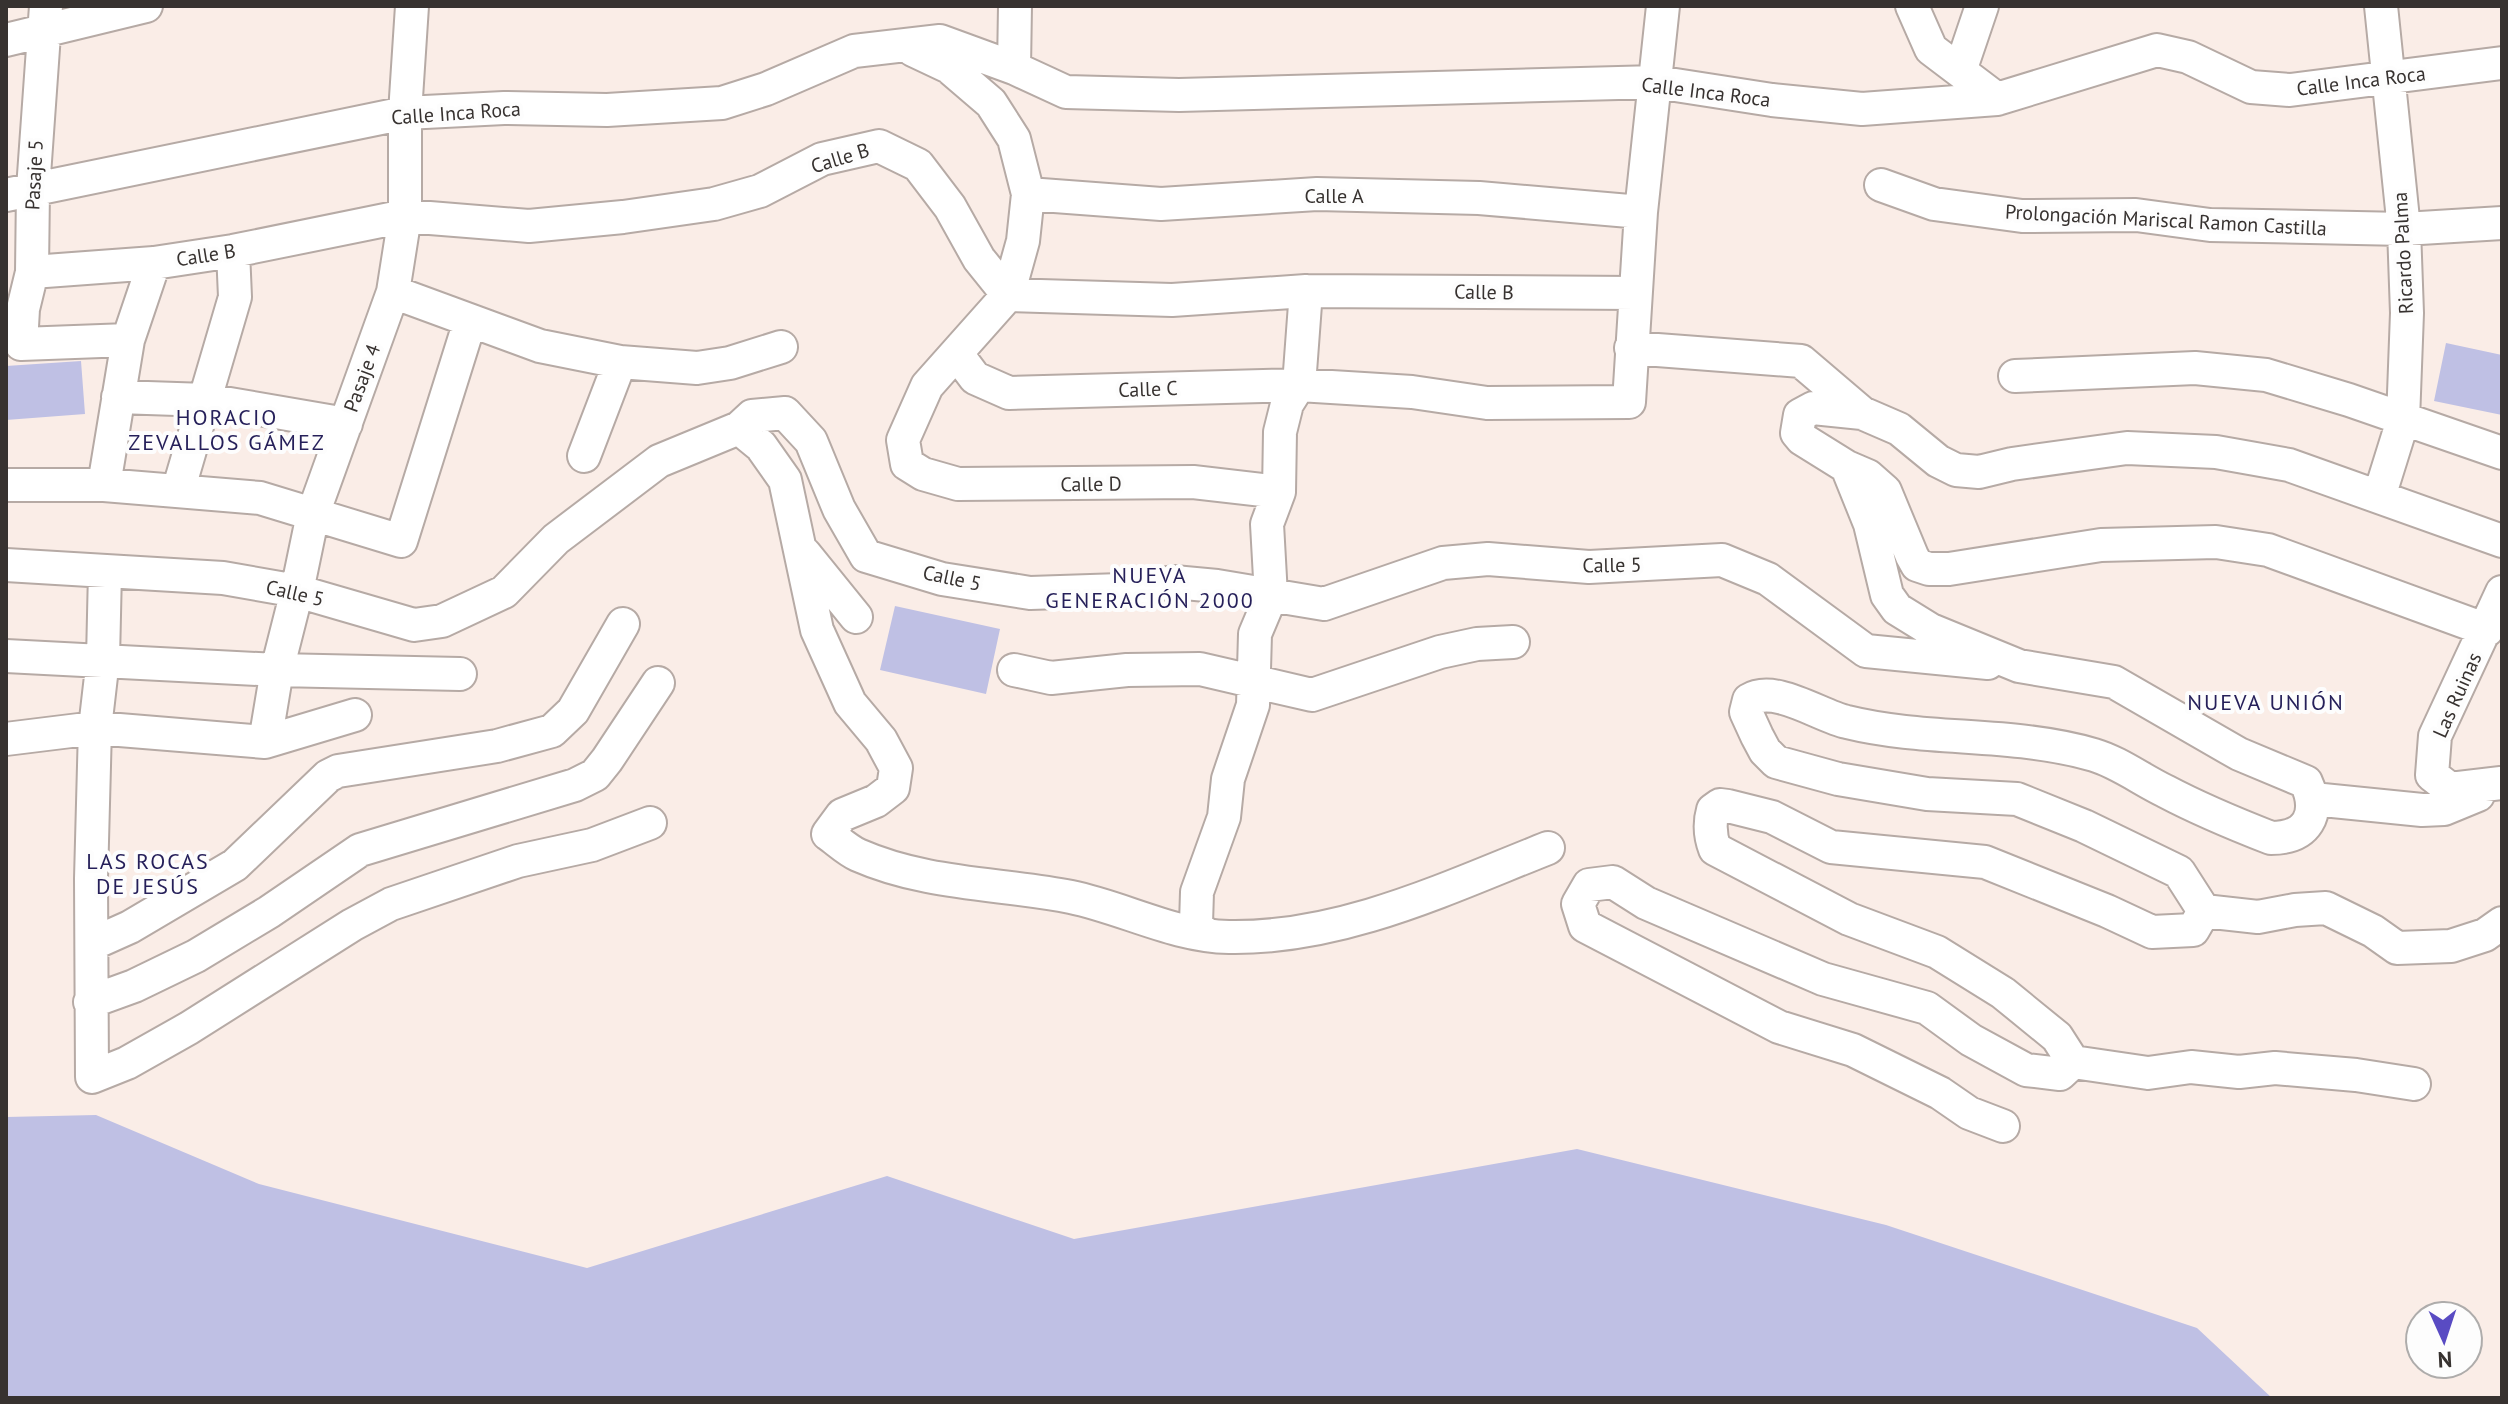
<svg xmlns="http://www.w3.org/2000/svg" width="2508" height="1404" font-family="'PT Sans',sans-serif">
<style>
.green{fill:#bfc0e4}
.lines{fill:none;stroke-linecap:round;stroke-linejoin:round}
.minor-casing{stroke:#b6aaa5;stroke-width:36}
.minor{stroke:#fff;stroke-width:32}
.labels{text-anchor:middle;stroke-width:8;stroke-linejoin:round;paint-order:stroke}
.street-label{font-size:20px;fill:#373230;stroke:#fdfdfd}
.neighbourhood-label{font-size:22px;letter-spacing:2px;fill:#251f59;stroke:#fdfdfd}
</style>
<rect width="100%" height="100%" fill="#faede7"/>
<path class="green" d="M 2446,343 L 2502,355 L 2502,415 L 2434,401 Z
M 81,361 L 85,414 L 6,420 L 6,366 Z
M 895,606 L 1000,629 L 986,694 L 880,670 Z
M 96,1115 L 259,1184 L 587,1268 L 887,1176 L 1074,1239 L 1577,1149 L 1886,1225 L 2197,1328 L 2272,1398 L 6,1398 L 6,1117 Z"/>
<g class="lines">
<g class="minor-casing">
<path id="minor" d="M 46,6 L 33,189 L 32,272 L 23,309 L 21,344 L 128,340
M 1912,6 L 1931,49 L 1997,99
M 6,40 L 146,6
M 913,50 L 949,67 L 991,103 L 1014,139 L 1028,194 L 1023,241 L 1008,295 L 927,386 L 903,440 L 907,464 L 923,474 L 958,484 L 1193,482 L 1279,492
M 1014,68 L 1015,6
M 1960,71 L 1982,6
M 1881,185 L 1934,204 L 2022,216 L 2136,215 L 2210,225 L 2404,229 L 2502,223
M 1028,194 L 1161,204 L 1317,194 L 1479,198 L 1641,212
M 6,195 L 405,113 L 504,108 L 607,110 L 722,103 L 766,89 L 854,51 L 940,41 L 1014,68 L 1066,92 L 1179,95 L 1656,82 L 1772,100 L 1862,109 L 1997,99 L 2157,50 L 2188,57 L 2251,87 L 2290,90 L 2502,63
M 32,272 L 154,263 L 233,251 L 405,216 L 529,226 L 623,217 L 714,204 L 760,191 L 822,159 L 879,146 L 918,165 L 950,207 L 979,259 L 1008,295 L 1172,300 L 1306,291 L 1635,293
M 393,292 L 540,346 L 620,362 L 697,368 L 730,363 L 781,347
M 1631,348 L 1801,361 L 1862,413
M 957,354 L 975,378 L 1009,393 L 1299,385 L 1412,392 L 1487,403 L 1629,402 L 1641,212 L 1663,6
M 2015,376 L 2195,368 L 2266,375 L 2349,400 L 2502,453
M 118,397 L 206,400 L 346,424
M 739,428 L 761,446 L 785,480 L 817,630 L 850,703 L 881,740 L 896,768 L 893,788 L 876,801 L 842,815 L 828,834 C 838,841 847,850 858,855 C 926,885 999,883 1071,897 C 1124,908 1174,936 1229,937 C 1341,939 1447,888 1548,848
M 584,456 L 620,362
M 1847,467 L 1868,476 L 1885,491 L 1912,556 L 1917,565 L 1929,569 L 1949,569 L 2101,545 L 2216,542 L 2268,550 L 2487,630
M 6,485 L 104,485 L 260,498 L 401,541 L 470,321
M 104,485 L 128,340 L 154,263
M 178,491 L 235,297 L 233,251
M 2379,497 L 2403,420 L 2407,313 L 2404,229 L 2381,6
M 2502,541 L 2289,465 L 2216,452 L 2127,448 L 2012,464 L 1979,472 L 1956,470 L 1938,461 L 1899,429 L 1862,413 L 1813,408 L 1800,415 L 1797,433 L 1802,439 L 1847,467 L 1870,524 L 1887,595 L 1897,609 L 1931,630 L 2019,666 L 2114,682 L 2239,754 L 2306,782 C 2321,815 2307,838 2271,838 C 2235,824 2199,809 2165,791 C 2142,780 2118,762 2094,755 C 2012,731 1928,742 1847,722 C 1820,716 1775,684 1749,700 L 1746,712 L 1757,736 L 1765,751 L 1776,762 L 1838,779 L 1927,794 L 2017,799 L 2084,826 L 2179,872 L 2204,911 L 2258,917 L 2295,910 L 2326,908 L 2373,931 L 2397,948 L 2451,946 L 2485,935 L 2502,923
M 805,554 L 856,617
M 6,565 L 223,578 L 297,591 L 414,625 L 442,621 L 504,592 L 556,539 L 659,461 L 739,428 L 752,416 L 785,413 L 811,441 L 839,509 L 866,556 L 942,579 L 1030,593 L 1121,590 L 1174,582 L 1217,586 L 1324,604 L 1443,563 L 1488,559 L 1589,567 L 1722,560 L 1768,579 L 1866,651 L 1988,663
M 105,571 L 103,659 L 95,728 L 91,879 L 92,1077 L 127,1063 L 189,1028 L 352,925 L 391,904 L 518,861 L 592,845 L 650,823
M 6,656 L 277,670 L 460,674
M 1014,670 L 1051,678 L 1127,670 L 1200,669 L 1312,695 L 1440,652 L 1477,644 L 1513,642
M 6,739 L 95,728 L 265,742 L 355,715
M 265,742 L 277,670 L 297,591 L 313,514 L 393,292 L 405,216 L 405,113 L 412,6
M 2501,783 L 2450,789 L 2432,775 L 2435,736 L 2502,592
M 2313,799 L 2422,810 L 2444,809 L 2478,795
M 2204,911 L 2193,930 L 2152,932 L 2107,911 L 1985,862 L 1831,847 L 1772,817 L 1728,806 L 1720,805 L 1713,810 C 1709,824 1710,836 1715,849 L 1849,919 L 1937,952 L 2003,993 L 2057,1037 L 2073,1062 L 2148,1073 L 2191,1067 L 2239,1072 L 2275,1068 L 2356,1075 L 2414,1084
M 1205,934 L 1196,924 L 1197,892 L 1224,817 L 1228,779 L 1253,705 L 1255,634 L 1271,596 L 1267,524 L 1279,492 L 1280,432 L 1287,404 L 1299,385 L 1306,291
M 92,944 L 130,927 L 235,865 L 328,776 L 338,771 L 497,746 L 552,731 L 573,711 L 623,624
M 90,1002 L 134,986 L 196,956 L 269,912 L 360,850 L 575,785 L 595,775 L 607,760 L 658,683
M 2003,1126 L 1969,1113 L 1940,1093 L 1853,1050 L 1779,1027 L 1585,926 L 1578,904 L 1589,885 L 1613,882 L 1646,903 L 1823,979 L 1927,1008 L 1971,1040 L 2026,1070 L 2060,1074 L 2073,1062"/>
</g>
<use href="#minor" class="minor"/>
</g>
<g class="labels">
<g class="street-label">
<text transform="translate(2361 81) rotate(-7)" y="7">Calle Inca Roca</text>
<text transform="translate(1706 92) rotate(7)" y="7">Calle Inca Roca</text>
<text transform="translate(456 113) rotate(-4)" y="7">Calle Inca Roca</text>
<text transform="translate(840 158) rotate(-17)" y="7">Calle B</text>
<text transform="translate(34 175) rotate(-87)" y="7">Pasaje 5</text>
<text x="1334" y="203">Calle A</text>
<text transform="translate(2166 220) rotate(3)" y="7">Prolongación Mariscal Ramon Castilla</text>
<text transform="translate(2403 253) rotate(-93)" y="7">Ricardo Palma</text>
<text transform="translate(206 255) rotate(-9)" y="7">Calle B</text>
<text transform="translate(1484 292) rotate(1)" y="7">Calle B</text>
<text transform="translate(362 378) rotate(-70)" y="7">Pasaje 4</text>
<text transform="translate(1148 389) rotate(-2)" y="7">Calle C</text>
<text transform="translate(1091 484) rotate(-1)" y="7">Calle D</text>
<text transform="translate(1612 565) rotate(-1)" y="7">Calle 5</text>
<text transform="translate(952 578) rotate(12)" y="7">Calle 5</text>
<text transform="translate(295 593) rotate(13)" y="7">Calle 5</text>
<text transform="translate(2457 695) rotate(-66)" y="7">Las Ruinas</text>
</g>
<g class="neighbourhood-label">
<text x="227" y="425">HORACIO<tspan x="227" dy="25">ZEVALLOS GÁMEZ</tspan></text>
<text x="1150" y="583">NUEVA<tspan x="1150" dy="25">GENERACIÓN 2000</tspan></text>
<text x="2266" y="710">NUEVA UNIÓN</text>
<text x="148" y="869">LAS ROCAS<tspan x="148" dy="25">DE JESÚS</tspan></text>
</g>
</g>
<rect width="2508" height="1404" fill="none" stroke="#373230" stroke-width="16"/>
<g transform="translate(2444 1340) rotate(177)"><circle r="38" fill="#fdfdfd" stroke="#aeacab" stroke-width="2"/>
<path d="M0-6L14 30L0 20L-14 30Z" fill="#594bc3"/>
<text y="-12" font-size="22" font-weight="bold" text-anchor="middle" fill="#373230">N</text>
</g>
</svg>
